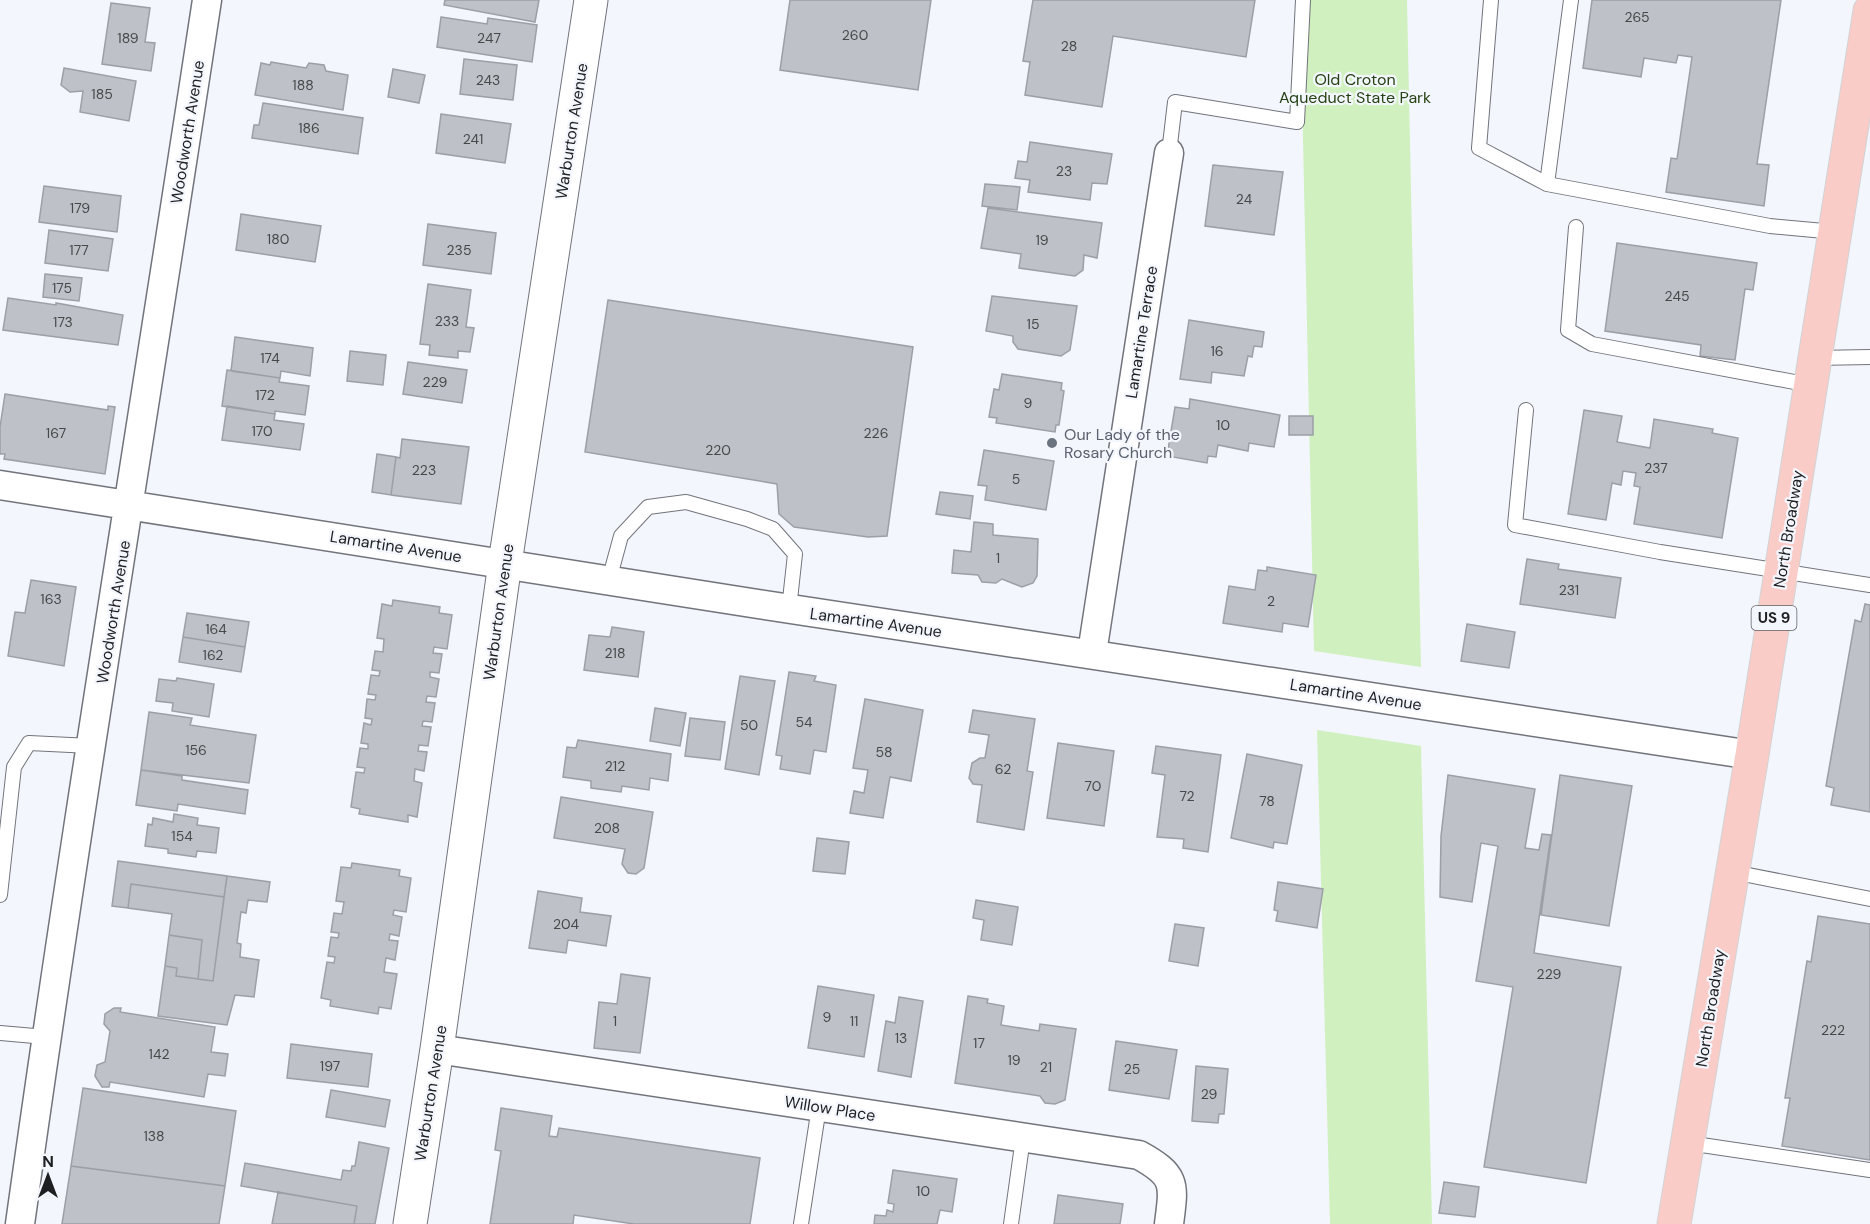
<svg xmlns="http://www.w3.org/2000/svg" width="1870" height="1224" font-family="'DM Sans',sans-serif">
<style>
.green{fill:#d0f0bf}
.building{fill:#bec1c7;stroke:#9c9fa6;stroke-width:1.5}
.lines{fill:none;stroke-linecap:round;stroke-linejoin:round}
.lane-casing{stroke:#71747a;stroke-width:16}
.street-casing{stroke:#71747a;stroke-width:31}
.secondary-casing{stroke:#71747a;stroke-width:35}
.primary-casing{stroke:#d2d2d3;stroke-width:35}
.lane{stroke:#fff;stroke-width:14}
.street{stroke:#fff;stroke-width:28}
.secondary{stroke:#fff;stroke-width:33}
.primary{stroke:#faccc8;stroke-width:33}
.worship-dot{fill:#6b7280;stroke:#f3f6fd;stroke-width:2}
.labels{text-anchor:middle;stroke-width:4.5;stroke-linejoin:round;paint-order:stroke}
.number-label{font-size:14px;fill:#46484a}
.shield{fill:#f3f6fd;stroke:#5e6063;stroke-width:1.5}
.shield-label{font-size:15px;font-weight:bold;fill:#1e1f21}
.park-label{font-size:16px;fill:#264113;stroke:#f3f6fd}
.street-label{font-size:16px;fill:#1e1f21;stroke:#f3f6fd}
.worship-label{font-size:16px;fill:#5b616d;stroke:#f3f6fd;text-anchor:start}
</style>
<rect width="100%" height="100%" fill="#f3f6fd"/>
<path class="green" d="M 1300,0 L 1407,0 L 1421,667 L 1314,651 Z
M 1317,730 L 1421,746 L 1432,1224 L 1330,1224 Z"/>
<path class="building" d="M 445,0 L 539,0 L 535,22 L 444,5 Z
M 790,0 L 931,0 L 918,90 L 780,70 Z
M 1033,0 L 1255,0 L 1246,57 L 1113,36 L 1102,107 L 1025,95 L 1030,62 L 1023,61 Z
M 1592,0 L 1781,0 L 1757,164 L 1769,165 L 1764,206 L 1666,192 L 1671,158 L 1677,159 L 1692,57 L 1678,55 L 1676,63 L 1644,58 L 1641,77 L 1583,68 Z
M 111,3 L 150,8 L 145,42 L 155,43 L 151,71 L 102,64 Z
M 441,17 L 487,24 L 488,18 L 537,25 L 532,62 L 437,47 Z
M 464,59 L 517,65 L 513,100 L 460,94 Z
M 271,62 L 306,68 L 309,63 L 324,65 L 326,71 L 348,75 L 343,110 L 255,95 L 261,63 L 270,65 Z
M 64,68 L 136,81 L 129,121 L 80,112 L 83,91 L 70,92 L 61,85 Z
M 393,69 L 425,75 L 419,103 L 388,97 Z
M 263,103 L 363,118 L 358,154 L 252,138 L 254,125 L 259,125 Z
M 441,114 L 511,124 L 505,163 L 436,153 Z
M 1030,142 L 1112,154 L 1107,184 L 1092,183 L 1090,200 L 1028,192 L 1030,180 L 1015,178 L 1018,161 L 1027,162 Z
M 1213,165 L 1283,172 L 1274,235 L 1205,226 Z
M 985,184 L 1020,187 L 1017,210 L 982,206 Z
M 44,186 L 121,196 L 117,232 L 39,222 Z
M 988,208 L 1102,223 L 1097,258 L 1084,255 L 1083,270 L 1075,276 L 1019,268 L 1021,254 L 981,248 Z
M 241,214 L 321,226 L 315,262 L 236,250 Z
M 428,224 L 496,233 L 491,274 L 423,265 Z
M 49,230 L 113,239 L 108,271 L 45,263 Z
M 1617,243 L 1757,263 L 1753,290 L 1745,289 L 1735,360 L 1700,356 L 1701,345 L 1605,331 Z
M 45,274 L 82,278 L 79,301 L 43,297 Z
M 428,284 L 471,290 L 466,327 L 474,328 L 470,352 L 458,351 L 458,358 L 429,355 L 430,345 L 420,344 Z
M 992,296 L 1077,306 L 1070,350 L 1061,356 L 1018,349 L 1013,342 L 1013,336 L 986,331 Z
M 8,298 L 56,305 L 56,303 L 123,315 L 118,345 L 3,330 Z
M 608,300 L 913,347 L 887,536 L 868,537 L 794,527 L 779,514 L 777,484 L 585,452 Z
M 1189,320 L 1264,332 L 1262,347 L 1254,346 L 1252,357 L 1248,356 L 1244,376 L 1212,372 L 1211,383 L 1180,379 Z
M 235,337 L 313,348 L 310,376 L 281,371 L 280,378 L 231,371 Z
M 350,351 L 386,355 L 383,385 L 347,381 Z
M 408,362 L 467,370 L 462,403 L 403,394 Z
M 227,370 L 280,378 L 279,382 L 309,386 L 305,415 L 275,411 L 275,414 L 222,406 Z
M 1002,374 L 1062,383 L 1061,390 L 1064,391 L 1059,425 L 1056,425 L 1055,432 L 996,423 L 997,418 L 989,417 L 994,389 L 999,390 Z
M 5,394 L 108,410 L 108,406 L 115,407 L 105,474 L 4,459 L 5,454 L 0,454 L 0,427 Z
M 1190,399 L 1280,415 L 1274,447 L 1249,443 L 1248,451 L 1218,445 L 1216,457 L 1208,456 L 1207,463 L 1167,456 L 1175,407 L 1189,409 Z
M 227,406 L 275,414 L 274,420 L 304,424 L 300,450 L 222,440 Z
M 1584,410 L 1622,416 L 1617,442 L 1650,448 L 1654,419 L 1713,429 L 1712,433 L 1738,438 L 1722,538 L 1634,524 L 1640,487 L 1634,486 L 1636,473 L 1623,471 L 1621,485 L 1612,483 L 1606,520 L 1568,514 Z
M 1289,416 L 1313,416 L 1313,435 L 1289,435 Z
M 402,439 L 469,447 L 461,504 L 391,495 L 396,457 L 400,458 Z
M 984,450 L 1054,461 L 1046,510 L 985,500 L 987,486 L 978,485 Z
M 377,454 L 396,457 L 391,495 L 372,492 Z
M 940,492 L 973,496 L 970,519 L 936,514 Z
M 974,522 L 993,524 L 993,535 L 1038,539 L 1037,576 L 1033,583 L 1022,587 L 1002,579 L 996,583 L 982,582 L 978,575 L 952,573 L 954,550 L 971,552 Z
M 1527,559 L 1559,564 L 1558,569 L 1621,578 L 1615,618 L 1520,604 Z
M 1267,567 L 1316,575 L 1308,627 L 1283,623 L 1282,632 L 1223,623 L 1229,586 L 1255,590 L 1258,570 L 1267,571 Z
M 31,580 L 76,587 L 64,666 L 8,656 L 15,612 L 25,613 Z
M 393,600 L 440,607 L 439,613 L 452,615 L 447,649 L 434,647 L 433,653 L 442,654 L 439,673 L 430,672 L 430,677 L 439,679 L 436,697 L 427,696 L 426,702 L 435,703 L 432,722 L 423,721 L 422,726 L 431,727 L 428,746 L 419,745 L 418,751 L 427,752 L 424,771 L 415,769 L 414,781 L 422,783 L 417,817 L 408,815 L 408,822 L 359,814 L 360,809 L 351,807 L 356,772 L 364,773 L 365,768 L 357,767 L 360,748 L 368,749 L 368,744 L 361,743 L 364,723 L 371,725 L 372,719 L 365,718 L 367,699 L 375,700 L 376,695 L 368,694 L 371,675 L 379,676 L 380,671 L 372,670 L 375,651 L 383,652 L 384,639 L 377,638 L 382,604 L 392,606 Z
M 1865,604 L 1870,605 L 1870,812 L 1831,805 L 1834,788 L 1826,786 L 1855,620 L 1861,622 Z
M 187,613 L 249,622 L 245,647 L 183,637 Z
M 1467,624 L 1515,632 L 1509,668 L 1461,661 Z
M 612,627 L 644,632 L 638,677 L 584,670 L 589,635 L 610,637 Z
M 183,637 L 245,647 L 241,672 L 179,662 Z
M 789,672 L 816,676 L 814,681 L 836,685 L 826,752 L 814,750 L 810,774 L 780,769 L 782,756 L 776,755 Z
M 740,676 L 775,681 L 759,775 L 725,769 Z
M 177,678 L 214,684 L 209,717 L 172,711 L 173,703 L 156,701 L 159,679 L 176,681 Z
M 865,699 L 923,710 L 911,781 L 890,777 L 883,818 L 850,813 L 854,791 L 864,793 L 868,770 L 853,768 Z
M 655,708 L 686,713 L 680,746 L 650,741 Z
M 973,710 L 1035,719 L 1027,771 L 1033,772 L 1024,830 L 977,822 L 982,785 L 973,784 L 969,778 L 972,763 L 980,758 L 985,758 L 989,735 L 969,732 Z
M 149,712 L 192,718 L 190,725 L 256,735 L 249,783 L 141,770 Z
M 690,718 L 725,722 L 720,760 L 685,756 Z
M 578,740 L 671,754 L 668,781 L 650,778 L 649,790 L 622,786 L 621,792 L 591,788 L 591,781 L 563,777 L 567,747 L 576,748 Z
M 1058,743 L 1114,751 L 1104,826 L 1047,818 Z
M 1156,746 L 1221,755 L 1208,852 L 1183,848 L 1184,839 L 1157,837 L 1165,775 L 1152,773 Z
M 1247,754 L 1302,765 L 1287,844 L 1274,842 L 1273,848 L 1231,838 Z
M 141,770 L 182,776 L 182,780 L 248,790 L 245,814 L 178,804 L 177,811 L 136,805 Z
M 1448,775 L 1535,789 L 1525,848 L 1539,850 L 1542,834 L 1551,835 L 1534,953 L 1621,967 L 1586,1183 L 1484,1167 L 1513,987 L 1476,981 L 1498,846 L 1481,843 L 1472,902 L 1440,897 L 1441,836 Z
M 1560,775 L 1632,786 L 1609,926 L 1541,915 Z
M 561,797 L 653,812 L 644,868 L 636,874 L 628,873 L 622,864 L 625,849 L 554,838 Z
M 174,814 L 198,818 L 197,825 L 219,828 L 216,853 L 197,851 L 196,857 L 168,853 L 168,849 L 145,846 L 148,824 L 152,825 L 153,818 L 173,822 Z
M 817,838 L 849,842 L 845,874 L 813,871 Z
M 118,861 L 227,876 L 224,897 L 131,884 L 128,908 L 112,906 Z
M 352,863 L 400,870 L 399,876 L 411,878 L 406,912 L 394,910 L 393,915 L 402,917 L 399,936 L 390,934 L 389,940 L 398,941 L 395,960 L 386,958 L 384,972 L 397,974 L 391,1009 L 379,1007 L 378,1014 L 330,1006 L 331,1000 L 321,998 L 327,962 L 334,963 L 335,957 L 328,956 L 331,937 L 338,938 L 339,933 L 331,932 L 334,913 L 342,914 L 344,902 L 336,901 L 341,867 L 351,868 Z
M 227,876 L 270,882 L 267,902 L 248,900 L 246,913 L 241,912 L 237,943 L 241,944 L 240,957 L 259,960 L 254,997 L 235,995 L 227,1025 L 158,1016 L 165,966 L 177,968 L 176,976 L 213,981 Z
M 1278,882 L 1323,889 L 1317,928 L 1276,921 L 1278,911 L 1274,910 Z
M 131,884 L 224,897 L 213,981 L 198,979 L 202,940 L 169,935 L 172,914 L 128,908 Z
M 538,891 L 582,898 L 580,912 L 611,916 L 606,946 L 568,940 L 566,953 L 529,948 Z
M 976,900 L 1018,907 L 1012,945 L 981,940 L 984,920 L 973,918 Z
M 1818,916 L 1870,924 L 1870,1160 L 1782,1146 L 1790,1098 L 1785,1098 L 1807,961 L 1811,962 Z
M 1175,924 L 1204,928 L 1198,966 L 1169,961 Z
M 169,935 L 202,940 L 198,979 L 176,976 L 177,968 L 165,966 Z
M 621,974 L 650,978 L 640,1053 L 594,1048 L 599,1002 L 617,1004 Z
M 818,986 L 874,995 L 864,1057 L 808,1048 Z
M 968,996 L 988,999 L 987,1003 L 1004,1006 L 1001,1025 L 1039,1031 L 1040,1024 L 1076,1029 L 1065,1100 L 1055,1104 L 1045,1103 L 1040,1096 L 955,1083 Z
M 899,997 L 923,1001 L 911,1077 L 878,1071 L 886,1021 L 895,1023 Z
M 114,1008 L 121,1008 L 120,1012 L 215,1027 L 211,1052 L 228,1054 L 225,1076 L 208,1074 L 204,1097 L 110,1082 L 109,1087 L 102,1087 L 95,1076 L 97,1065 L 105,1062 L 110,1031 L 104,1024 L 105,1014 Z
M 1116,1041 L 1177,1050 L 1169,1099 L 1109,1090 Z
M 291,1044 L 372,1054 L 368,1087 L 287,1078 Z
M 1196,1066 L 1228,1069 L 1224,1114 L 1219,1114 L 1218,1123 L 1192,1121 Z
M 83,1088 L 236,1111 L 225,1186 L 71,1166 Z
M 331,1090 L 390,1100 L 385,1127 L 326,1117 Z
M 501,1108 L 552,1116 L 549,1136 L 557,1137 L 559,1128 L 760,1158 L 750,1224 L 634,1224 L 574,1215 L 573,1224 L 490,1224 L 501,1151 L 495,1150 Z
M 359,1142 L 389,1148 L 375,1224 L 354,1224 L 357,1206 L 241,1186 L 245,1163 L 341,1180 L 343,1170 L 351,1171 L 352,1166 L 355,1166 Z
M 71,1166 L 225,1186 L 219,1224 L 62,1224 Z
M 893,1170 L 957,1179 L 952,1212 L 940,1210 L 937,1224 L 874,1224 L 875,1215 L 886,1216 L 887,1210 L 893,1212 L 894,1204 L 888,1203 Z
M 1444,1182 L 1479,1187 L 1475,1217 L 1439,1213 Z
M 278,1192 L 357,1206 L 354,1224 L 272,1224 Z
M 1058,1195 L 1123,1204 L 1120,1224 L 1054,1224 Z"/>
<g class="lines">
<g class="lane-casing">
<path id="lane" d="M 1491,0 L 1479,148 L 1547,184 L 1770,226 L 1835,232
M 1169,153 L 1175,102 L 1297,122 L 1303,0
M 1547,184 L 1571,0
M 1576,227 L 1568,330 L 1592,344 L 1810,385
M 1815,358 L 1870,357
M 1526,410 L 1515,525 L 1660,552 L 1870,585
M 609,580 L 621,536 L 648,507 L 686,502 L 747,519 L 773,529 L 795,554 L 789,609
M 1733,872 L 1870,899
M 0,895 L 14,767 L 29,743 L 91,746
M 0,1033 L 46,1037
M 1688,1143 L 1870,1170
M 801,1224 L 819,1107
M 1011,1224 L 1023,1138"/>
</g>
<g class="street-casing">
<path id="street" d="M 0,485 L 758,604 L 1752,755
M 1092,653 L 1169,153
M 437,1049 L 1139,1155 C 1177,1176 1174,1184 1169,1224
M 20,1224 C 77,815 145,408 207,0"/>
</g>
<g class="secondary-casing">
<path id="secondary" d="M 410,1224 L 437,1049 L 505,563 L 591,0"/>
</g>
<g class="primary-casing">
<path id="primary" d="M 1674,1224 L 1752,755 L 1870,11"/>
</g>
<use href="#lane" class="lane"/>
<use href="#street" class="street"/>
<use href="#secondary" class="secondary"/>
<use href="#primary" class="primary"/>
</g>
<circle class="worship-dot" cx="1052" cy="443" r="6"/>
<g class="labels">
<g class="number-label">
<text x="1637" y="22">265</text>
<text x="855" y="40">260</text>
<text x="128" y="43">189</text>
<text x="489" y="43">247</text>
<text x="1069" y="51">28</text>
<text x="488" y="85">243</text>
<text x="303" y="90">188</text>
<text x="102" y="99">185</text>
<text x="309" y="133">186</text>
<text x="473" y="144">241</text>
<text x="1064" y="176">23</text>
<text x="1244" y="204">24</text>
<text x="80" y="213">179</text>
<text x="278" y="244">180</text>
<text x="1042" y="245">19</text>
<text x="79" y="255">177</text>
<text x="459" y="255">235</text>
<text x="62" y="293">175</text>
<text x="1677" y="301">245</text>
<text x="447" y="326">233</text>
<text x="63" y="327">173</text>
<text x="1033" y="329">15</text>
<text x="1217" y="356">16</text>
<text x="270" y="363">174</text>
<text x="435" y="387">229</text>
<text x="265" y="400">172</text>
<text x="1028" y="408">9</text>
<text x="1223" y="430">10</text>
<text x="262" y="436">170</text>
<text x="56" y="438">167</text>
<text x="876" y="438">226</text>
<text x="718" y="455">220</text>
<text x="1656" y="473">237</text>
<text x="424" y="475">223</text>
<text x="1016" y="484">5</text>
<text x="998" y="563">1</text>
<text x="1569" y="595">231</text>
<text x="51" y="604">163</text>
<text x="1271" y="606">2</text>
<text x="216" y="634">164</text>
<text x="615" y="658">218</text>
<text x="213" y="660">162</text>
<text x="804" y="727">54</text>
<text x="749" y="730">50</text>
<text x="196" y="755">156</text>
<text x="884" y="757">58</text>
<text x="615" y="771">212</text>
<text x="1003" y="774">62</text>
<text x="1093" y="791">70</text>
<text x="1187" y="801">72</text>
<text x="1267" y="806">78</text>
<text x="607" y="833">208</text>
<text x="182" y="841">154</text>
<text x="566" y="929">204</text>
<text x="1549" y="979">229</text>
<text x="827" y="1022">9</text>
<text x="615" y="1026">1</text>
<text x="854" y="1026">11</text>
<text x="1833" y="1035">222</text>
<text x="901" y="1043">13</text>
<text x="979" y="1048">17</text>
<text x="159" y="1059">142</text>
<text x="1014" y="1065">19</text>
<text x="330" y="1071">197</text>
<text x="1046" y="1072">21</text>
<text x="1132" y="1074">25</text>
<text x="1209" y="1099">29</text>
<text x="154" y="1141">138</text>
<text x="923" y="1196">10</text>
</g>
<rect class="shield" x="1751.5" y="606" width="45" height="24" rx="4.5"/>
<g class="shield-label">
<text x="1774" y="623">US 9</text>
</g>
<g class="park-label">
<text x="1355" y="85">Old Croton<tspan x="1355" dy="18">Aqueduct State Park</tspan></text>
</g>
<g class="street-label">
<text transform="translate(571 131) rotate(-81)" y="6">Warburton Avenue</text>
<text transform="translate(187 132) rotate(-81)" y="6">Woodworth Avenue</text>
<text transform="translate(1141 332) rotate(-81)" y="6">Lamartine Terrace</text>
<text transform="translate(1788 529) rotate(-81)" y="6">North Broadway</text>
<text transform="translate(396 546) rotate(9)" y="6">Lamartine Avenue</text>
<text transform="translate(113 612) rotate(-81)" y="6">Woodworth Avenue</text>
<text transform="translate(498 612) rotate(-82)" y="6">Warburton Avenue</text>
<text transform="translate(876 622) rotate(8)" y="6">Lamartine Avenue</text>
<text transform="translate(1356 694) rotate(9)" y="6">Lamartine Avenue</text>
<text transform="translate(1710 1008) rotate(-81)" y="6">North Broadway</text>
<text transform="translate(430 1093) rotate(-81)" y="6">Warburton Avenue</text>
<text transform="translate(830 1108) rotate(9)" y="6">Willow Place</text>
</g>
<g class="worship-label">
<text x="1064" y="440">Our Lady of the<tspan x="1064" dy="18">Rosary Church</tspan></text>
</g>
</g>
<g transform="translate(48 1176)" stroke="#f3f6fd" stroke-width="4.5" paint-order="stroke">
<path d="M0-4.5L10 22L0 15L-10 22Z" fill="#1e1f21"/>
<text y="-9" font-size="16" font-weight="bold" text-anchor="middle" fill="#1e1f21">N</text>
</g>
</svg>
